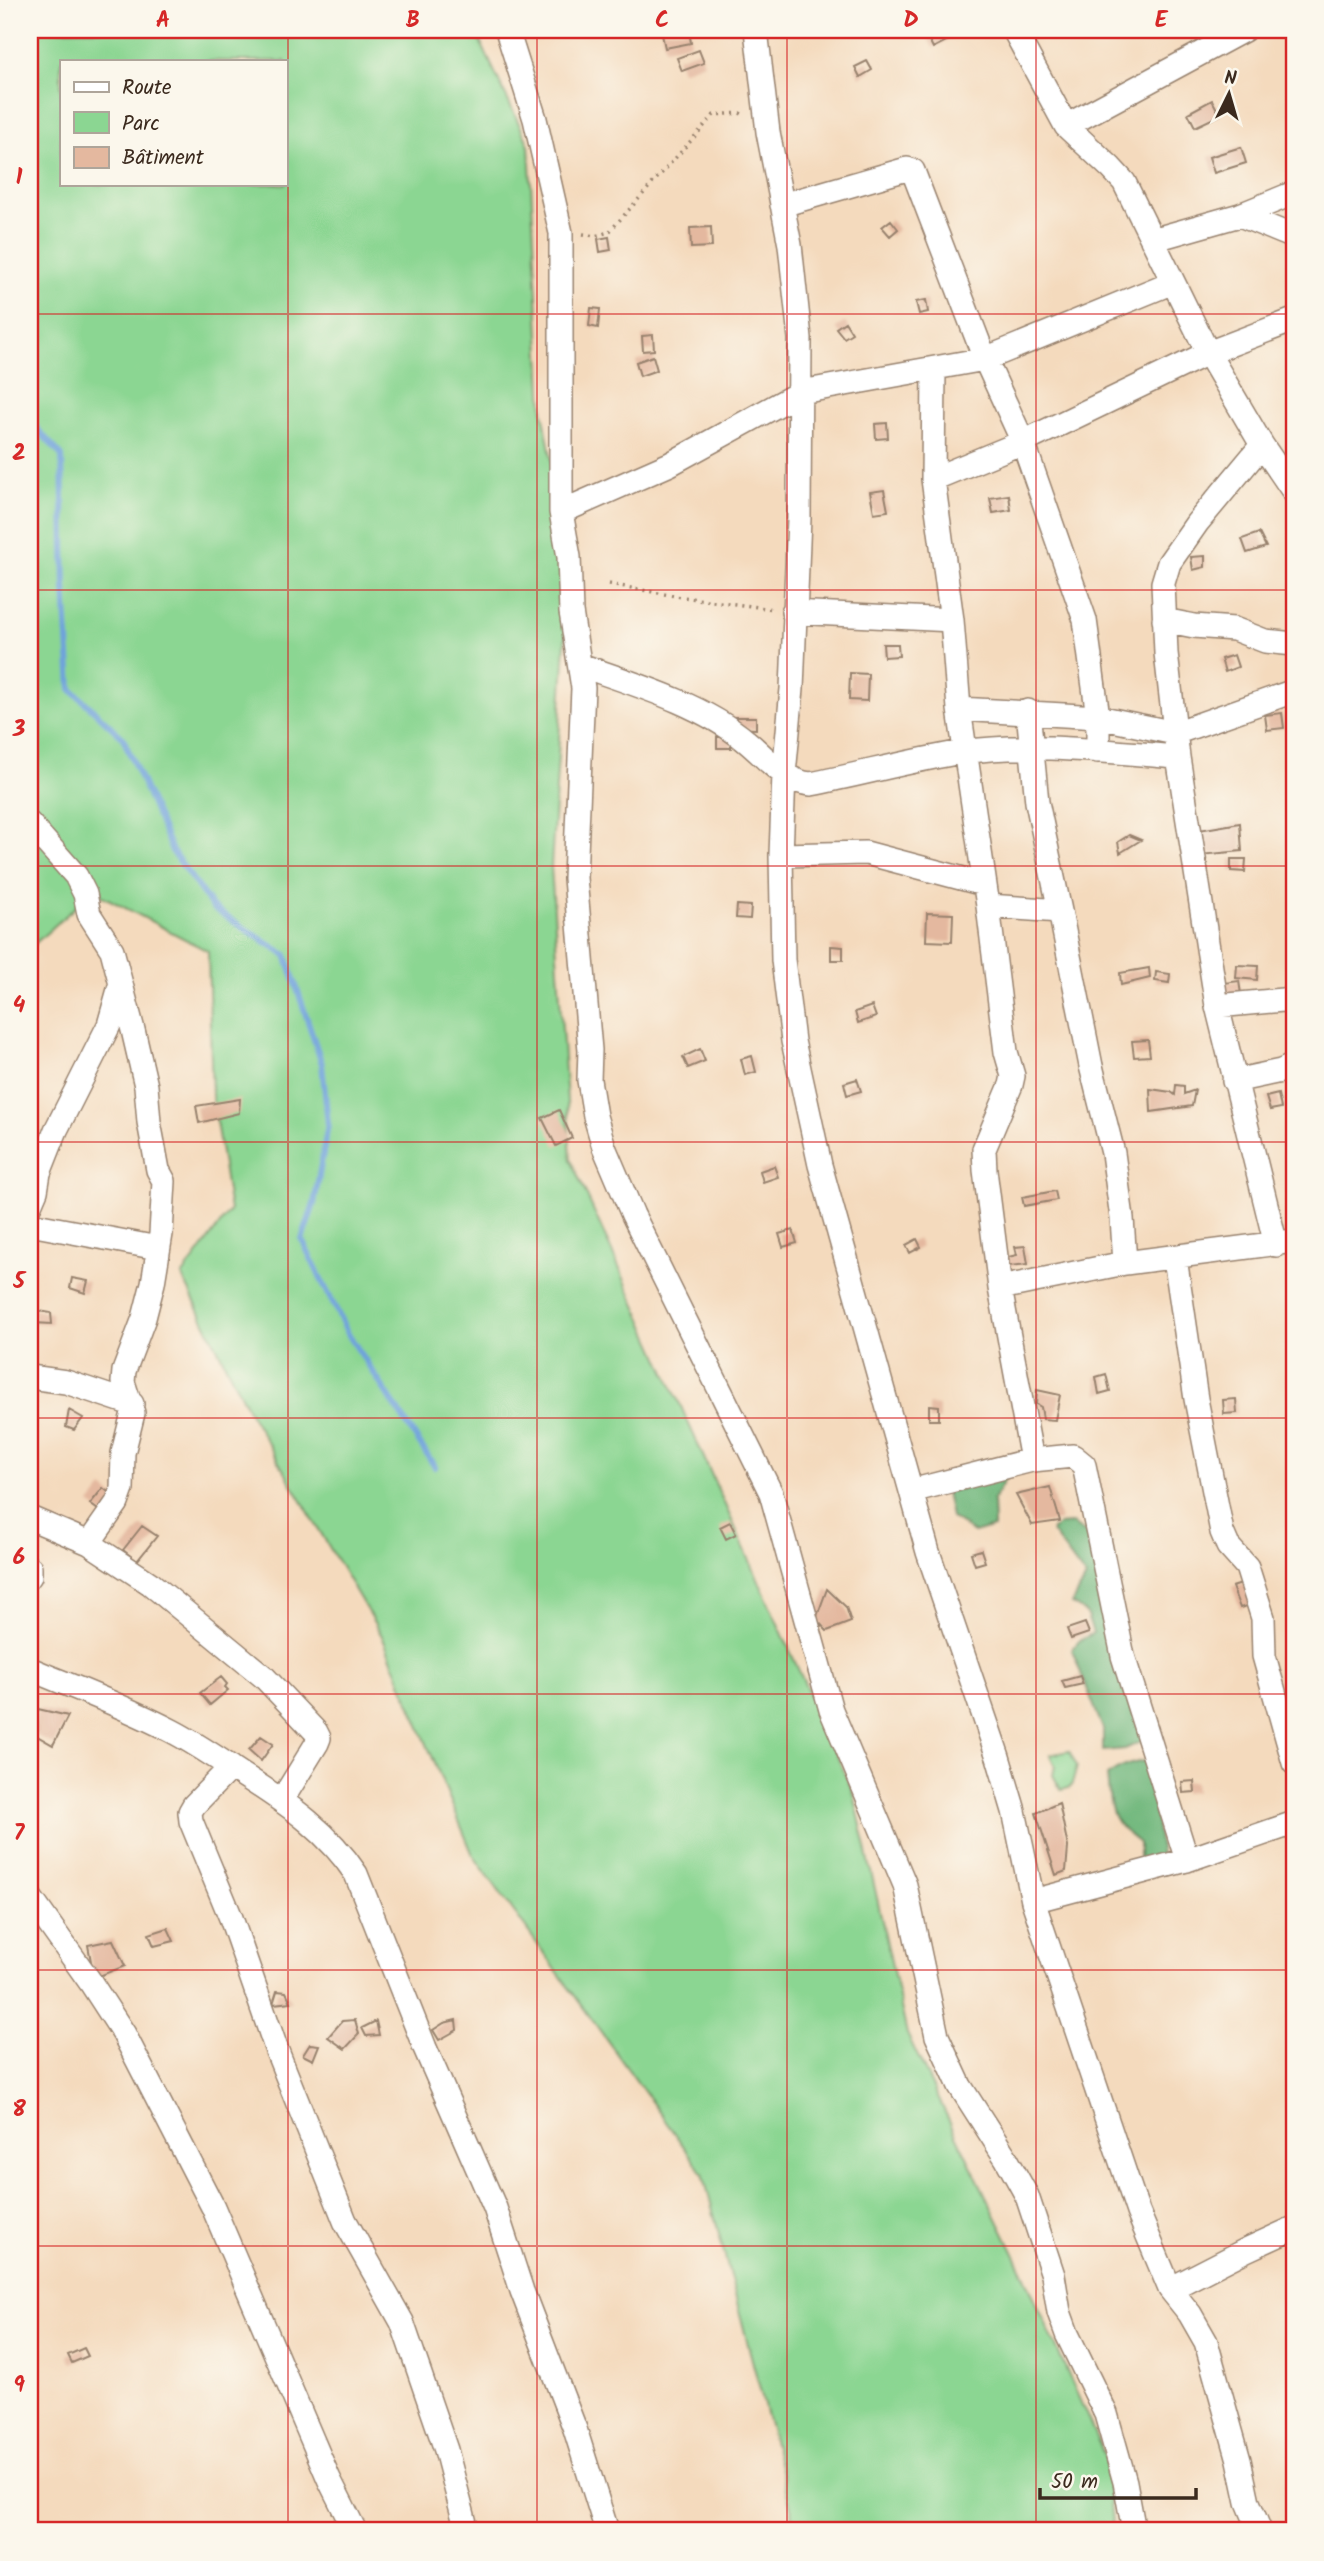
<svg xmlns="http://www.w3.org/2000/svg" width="1324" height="2561" font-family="Kalam,sans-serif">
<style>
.green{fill:#8bd692;stroke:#638058;stroke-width:2;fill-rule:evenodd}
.forest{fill:#70b77c;stroke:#56704d;stroke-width:2}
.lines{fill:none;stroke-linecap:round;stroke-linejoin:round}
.stream{stroke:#6ea2db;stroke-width:6}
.building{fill:#e4b89f}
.minor-casing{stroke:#98826e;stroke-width:26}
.path{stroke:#98826e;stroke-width:3.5;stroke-dasharray:2 5;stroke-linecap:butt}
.minor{stroke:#fff;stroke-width:23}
.grid{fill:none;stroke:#d62828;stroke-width:2;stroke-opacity:0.55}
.neatline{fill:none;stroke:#d62828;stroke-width:2.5}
.grid-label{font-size:23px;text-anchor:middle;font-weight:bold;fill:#d62828}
</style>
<rect width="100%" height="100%" fill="#fbf7ec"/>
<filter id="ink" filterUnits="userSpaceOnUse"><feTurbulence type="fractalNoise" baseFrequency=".0143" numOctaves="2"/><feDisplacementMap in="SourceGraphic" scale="14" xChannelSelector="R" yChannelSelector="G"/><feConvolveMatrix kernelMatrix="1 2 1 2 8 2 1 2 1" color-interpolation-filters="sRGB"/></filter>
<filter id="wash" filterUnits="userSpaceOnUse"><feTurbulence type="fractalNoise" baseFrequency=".00686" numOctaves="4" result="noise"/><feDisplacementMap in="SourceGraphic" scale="28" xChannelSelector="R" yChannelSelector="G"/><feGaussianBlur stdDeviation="1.57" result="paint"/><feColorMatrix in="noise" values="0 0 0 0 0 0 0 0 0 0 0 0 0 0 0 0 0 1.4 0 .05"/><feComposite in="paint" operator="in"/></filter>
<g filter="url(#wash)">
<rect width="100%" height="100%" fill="#f4dabd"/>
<path class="green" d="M 30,30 L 475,30 L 529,145 L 543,411 L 570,564 L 551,867 L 571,1160 L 854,1794 L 907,2034 L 1023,2272 L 1105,2457 L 1113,2531 L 797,2531 L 703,2173 L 473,1855 L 382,1636 L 248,1410 L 182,1276 L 230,1210 L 212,1096 L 208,951 L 93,891 L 30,948 ZM 61,61 L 285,61 L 285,184 L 61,184 Z
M 1069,1751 L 1077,1766 L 1071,1787 L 1061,1790 L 1053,1775 L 1055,1766 L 1050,1755 Z"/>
<path class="forest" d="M 1006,1477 L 993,1501 L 994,1527 L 974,1533 L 951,1517 L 946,1492 Z
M 1072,1524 L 1091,1536 L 1117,1651 L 1113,1664 L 1121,1675 L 1143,1741 L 1125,1749 L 1103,1751 L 1103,1729 L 1072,1650 L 1079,1641 L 1093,1633 L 1086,1613 L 1072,1604 L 1086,1578 L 1051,1531 L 1058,1525 Z
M 1152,1760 C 1156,1778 1154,1793 1155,1811 C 1156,1828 1161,1845 1161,1862 L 1139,1869 L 1139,1843 C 1109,1820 1111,1812 1107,1776 C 1121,1766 1135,1761 1152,1760 Z"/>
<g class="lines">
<path class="stream" d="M 30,421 L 62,456 L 65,588 L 71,689 L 123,738 L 172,851 L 213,908 L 286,955 L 322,1064 L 328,1124 L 314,1204 L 302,1240 L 348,1334 L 435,1467"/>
</g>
<g id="blocks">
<path class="building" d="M 661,30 L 689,30 L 691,43 L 665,48 Z
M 924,30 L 945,30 L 950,39 L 933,48 Z
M 699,50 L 704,63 L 682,71 L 677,58 Z
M 867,61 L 872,70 L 860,77 L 855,67 Z
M 1212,100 L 1220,115 L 1195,127 L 1188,113 Z
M 1241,147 L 1246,163 L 1214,173 L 1209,157 Z
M 891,220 L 898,229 L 890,236 L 882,227 Z
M 711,227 L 712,247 L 691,248 L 690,228 Z
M 609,237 L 611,250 L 600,252 L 598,239 Z
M 926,300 L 928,312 L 919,314 L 916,302 Z
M 591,308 L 600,309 L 598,328 L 589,326 Z
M 845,322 L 852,333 L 844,338 L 836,328 Z
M 653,335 L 654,350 L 643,351 L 642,336 Z
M 653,356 L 657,370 L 640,376 L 636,362 Z
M 887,423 L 888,438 L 876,439 L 875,424 Z
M 884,490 L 888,511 L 874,513 L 870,492 Z
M 1009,495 L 1011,510 L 993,513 L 990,498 Z
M 1259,533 L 1266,547 L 1247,553 L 1242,539 Z
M 1205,556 L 1205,567 L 1193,570 L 1191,557 Z
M 883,644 L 898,644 L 899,656 L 884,657 Z
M 1234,655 L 1238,667 L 1225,672 L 1221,659 Z
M 850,673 L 868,674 L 867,701 L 849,700 Z
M 1282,713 L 1284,728 L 1267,730 L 1265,715 Z
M 734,717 L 756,717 L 756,729 L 734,728 Z
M 717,737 L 731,737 L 731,748 L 717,748 Z
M 1240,823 L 1242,851 L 1200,855 L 1199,830 Z
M 1129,835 L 1141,840 L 1120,853 L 1118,842 Z
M 1231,859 L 1246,859 L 1245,872 L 1231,871 Z
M 737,905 L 751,906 L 750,919 L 736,918 Z
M 927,913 L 953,914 L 952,942 L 926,941 Z
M 831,946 L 843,947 L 843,960 L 831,960 Z
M 1237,965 L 1258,966 L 1257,980 L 1236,978 Z
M 1149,968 L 1150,978 L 1121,985 L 1120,973 Z
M 1156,972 L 1170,974 L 1169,983 L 1155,981 Z
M 1239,981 L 1241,994 L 1221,998 L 1216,984 Z
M 872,1006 L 876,1017 L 858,1023 L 855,1012 Z
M 1148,1040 L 1150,1056 L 1134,1057 L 1132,1041 Z
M 700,1049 L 705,1061 L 688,1068 L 683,1057 Z
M 752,1056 L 756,1072 L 745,1075 L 741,1059 Z
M 857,1079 L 861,1091 L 847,1095 L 844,1083 Z
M 1176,1085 L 1184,1086 L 1184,1094 L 1195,1090 L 1192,1106 L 1151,1112 L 1150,1089 L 1171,1092 L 1175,1095 Z
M 1278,1094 L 1281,1108 L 1270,1110 L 1266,1097 Z
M 240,1099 L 239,1113 L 199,1123 L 196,1106 Z
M 559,1110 L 572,1138 L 556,1146 L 542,1118 Z
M 774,1166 L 778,1177 L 763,1182 L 760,1171 Z
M 1055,1191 L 1057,1200 L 1024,1206 L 1022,1197 Z
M 793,1230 L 797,1243 L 783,1247 L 779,1234 Z
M 917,1239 L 921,1247 L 910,1253 L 906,1245 Z
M 1025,1246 L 1028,1264 L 1009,1266 L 1008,1257 L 1017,1255 L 1015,1247 Z
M 72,1278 L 88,1281 L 85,1293 L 70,1288 Z
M 34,1310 L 51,1313 L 52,1324 L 34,1323 Z
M 1106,1374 L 1110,1391 L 1099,1394 L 1096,1377 Z
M 1037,1390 L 1060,1395 L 1055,1420 L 1043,1419 L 1041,1407 L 1036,1404 Z
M 1236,1399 L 1237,1413 L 1224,1414 L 1223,1400 Z
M 929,1405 L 939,1406 L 939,1420 L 929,1420 Z
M 69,1410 L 83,1418 L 74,1430 L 66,1427 Z
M 1050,1487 L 1060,1521 L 1032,1525 L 1016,1495 Z
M 103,1488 L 116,1498 L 105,1515 L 90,1504 Z
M 730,1522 L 736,1534 L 726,1539 L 720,1527 Z
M 142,1526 L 157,1536 L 137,1561 L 123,1550 Z
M 981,1550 L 985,1562 L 975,1565 L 971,1553 Z
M 1245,1583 L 1253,1604 L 1240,1608 L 1232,1587 Z
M 827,1589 L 846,1607 L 851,1622 L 827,1631 L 816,1619 Z
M 1085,1623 L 1089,1633 L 1071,1639 L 1067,1629 Z
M 1080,1676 L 1083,1684 L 1065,1688 L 1062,1681 Z
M 221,1677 L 227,1684 L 225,1687 L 228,1690 L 210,1705 L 200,1693 Z
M 38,1709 L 68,1716 L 53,1745 L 32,1733 Z
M 261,1736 L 273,1744 L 261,1761 L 249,1750 Z
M 1194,1781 L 1195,1792 L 1183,1793 L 1182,1782 Z
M 1059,1803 L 1068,1847 L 1066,1871 L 1056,1875 L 1036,1813 Z
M 168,1928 L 174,1941 L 154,1946 L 149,1934 Z
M 113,1940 L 125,1966 L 94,1978 L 88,1945 Z
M 277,1991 L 286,1992 L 291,2002 L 273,2004 Z
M 355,2020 L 359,2034 L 345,2049 L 328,2037 L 342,2021 Z
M 456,2020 L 457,2030 L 439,2040 L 433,2030 L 444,2023 Z
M 376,2021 L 379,2035 L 366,2036 L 362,2028 Z
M 310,2044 L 319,2045 L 313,2060 L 303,2055 Z
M 84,2348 L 88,2356 L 72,2363 L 68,2355 Z"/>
</g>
</g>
<g filter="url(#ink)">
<use href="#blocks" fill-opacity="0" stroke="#98826e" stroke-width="2"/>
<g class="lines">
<g class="minor-casing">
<path id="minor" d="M 507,30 L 535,119 L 561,233 L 561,512 L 569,557 L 571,612 L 583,688 L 575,878 L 590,1050 L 589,1080 L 595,1116 L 604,1147 L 633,1215 L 771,1493 L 831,1710 L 905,1885 L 937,2036 L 960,2086 L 1006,2158 L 1027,2196 L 1053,2275 L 1059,2312 L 1067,2334 L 1106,2414 L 1125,2482 L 1134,2531
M 756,30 L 768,132 L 790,245 L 800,338 L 799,518 L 792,689 L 784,774 L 781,855 L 783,960 L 793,1041 L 820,1165 L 928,1552 L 998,1757 L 1014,1811 L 1033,1901 L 1138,2212 L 1170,2289 L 1190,2314 L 1206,2342 L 1239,2460 L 1248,2502 L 1260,2531
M 1014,30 L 1066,126 L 1111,168 L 1124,182 L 1208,353 L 1262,445 L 1294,492
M 1066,126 L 1244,30
M 782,205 L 907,169 L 913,171 L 985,359 L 1023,442 L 1085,620 L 1098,717 L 1098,751
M 1240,215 L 1294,237
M 1152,240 L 1240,215 L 1294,193
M 934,369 L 933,479 L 952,620 L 959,709 L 988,906 L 1006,1052 L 1013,1076 L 1011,1085 L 984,1149 L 985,1170 L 1000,1288 L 1032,1460
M 1262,445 L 1197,523 L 1169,563 L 1163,583 L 1166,653 L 1178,757 L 1217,1006 L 1276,1245
M 933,479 L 1023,442 L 1208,353 L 1294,320
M 561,512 L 670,464 L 801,392 L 985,359 L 1173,282
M 793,612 L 952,620
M 1164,620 L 1194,626 L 1234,629 L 1265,641 L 1294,644
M 580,665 C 634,684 702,704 746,741 C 766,757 784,782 811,784 C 862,774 912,760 963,752 C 1032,742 1108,752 1178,757
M 959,709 L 1098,717 L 1175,733 L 1294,691
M 1028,711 L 1037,802 L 1060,911
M 30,824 L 76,876 L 85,894 L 89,914 L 112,950 L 133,1030 L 146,1086 L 149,1122 L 158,1170 L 164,1181 L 161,1234 L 153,1283 L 144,1318 L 124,1371 L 123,1382 L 133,1413 L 123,1453 L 122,1489 L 117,1503 L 89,1543
M 781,855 L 866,853 L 983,884
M 988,906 L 1060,911 L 1091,1066 L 1113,1153 L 1122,1218 L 1125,1263
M 1217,1006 L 1294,999
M 1234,1081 L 1281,1071 L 1294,1065
M 30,1205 L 36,1191 L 39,1173 L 56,1130 L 109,1025 L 120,986
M 30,1224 L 158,1248
M 1175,1258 L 1196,1399 L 1222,1532 L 1228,1546 L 1247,1567 L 1263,1618 L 1264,1656 L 1294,1763
M 1000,1288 L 1125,1263 L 1294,1241
M 30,1377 L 66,1382 L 132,1404
M 911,1491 L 1032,1460 L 1073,1456 L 1084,1465 L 1123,1656 L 1187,1860
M 30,1518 L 89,1543 L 151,1584 L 264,1677 L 316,1732 L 319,1738 L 317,1743 L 282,1800
M 30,1568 L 30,1576
M 30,1669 C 78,1689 126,1707 172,1731 C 199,1745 224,1763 249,1779 C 291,1806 329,1833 356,1874 L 425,2048 L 495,2208 L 522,2291 L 575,2429 L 607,2531
M 231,1767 L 194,1805 L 190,1812 L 191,1821 L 231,1918 L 277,2051 L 345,2221 L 402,2322 L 446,2450 L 467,2531
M 30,1897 L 91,1983 L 124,2034 L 213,2207 L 329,2479 L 355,2531
M 1033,1901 L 1187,1860 L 1294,1823
M 1170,2289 L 1246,2250 L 1294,2228"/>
</g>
<path class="path" d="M 583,234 L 595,236 L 609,232 L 714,115 L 740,113 L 745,116
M 609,584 L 675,596 L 773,609"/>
<use href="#minor" class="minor"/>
</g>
</g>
<path class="grid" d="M 288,30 L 288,2531M 537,30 L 537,2531M 787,30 L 787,2531M 1036,30 L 1036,2531M 30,314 L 1294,314M 30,590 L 1294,590M 30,866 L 1294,866M 30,1142 L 1294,1142M 30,1418 L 1294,1418M 30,1694 L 1294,1694M 30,1970 L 1294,1970M 30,2246 L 1294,2246"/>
<rect width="1324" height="2561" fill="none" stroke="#fbf7ec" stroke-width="77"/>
<rect x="60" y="60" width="228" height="126" fill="#fbf7ec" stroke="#aea59a" stroke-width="2"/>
<rect x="74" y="82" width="35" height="10" fill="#ffffff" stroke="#aea59a" stroke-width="2"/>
<text x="122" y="94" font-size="21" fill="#3b2a1e">Route</text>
<rect x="74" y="112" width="35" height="21" fill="#8bd692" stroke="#aea59a" stroke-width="2"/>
<text x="122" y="130" font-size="21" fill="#3b2a1e">Parc</text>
<rect x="74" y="147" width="35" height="21" fill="#e4b89f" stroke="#aea59a" stroke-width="2"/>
<text x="122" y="164" font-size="21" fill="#3b2a1e">Bâtiment</text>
<g transform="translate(1229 94) rotate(5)" stroke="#fbf7ec" stroke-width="5" paint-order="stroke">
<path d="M0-5L12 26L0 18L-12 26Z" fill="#3b2a1e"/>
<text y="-10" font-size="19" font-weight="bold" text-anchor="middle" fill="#3b2a1e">N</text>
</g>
<path d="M1040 2488v10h156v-10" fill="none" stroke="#3b2a1e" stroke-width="3.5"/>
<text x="1051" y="2488" font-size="21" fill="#3b2a1e" stroke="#fbf7ec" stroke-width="5" paint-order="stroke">50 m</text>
<rect x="38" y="38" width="1248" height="2484" class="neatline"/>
<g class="grid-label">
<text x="163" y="27">A</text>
<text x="413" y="27">B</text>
<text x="662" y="27">C</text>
<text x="911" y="27">D</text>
<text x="1161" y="27">E</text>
<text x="19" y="184">1</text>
<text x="19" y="460">2</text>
<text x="19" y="736">3</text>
<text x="19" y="1012">4</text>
<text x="19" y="1288">5</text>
<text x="19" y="1564">6</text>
<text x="19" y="1840">7</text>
<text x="19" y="2116">8</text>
<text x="19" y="2392">9</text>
</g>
</svg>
